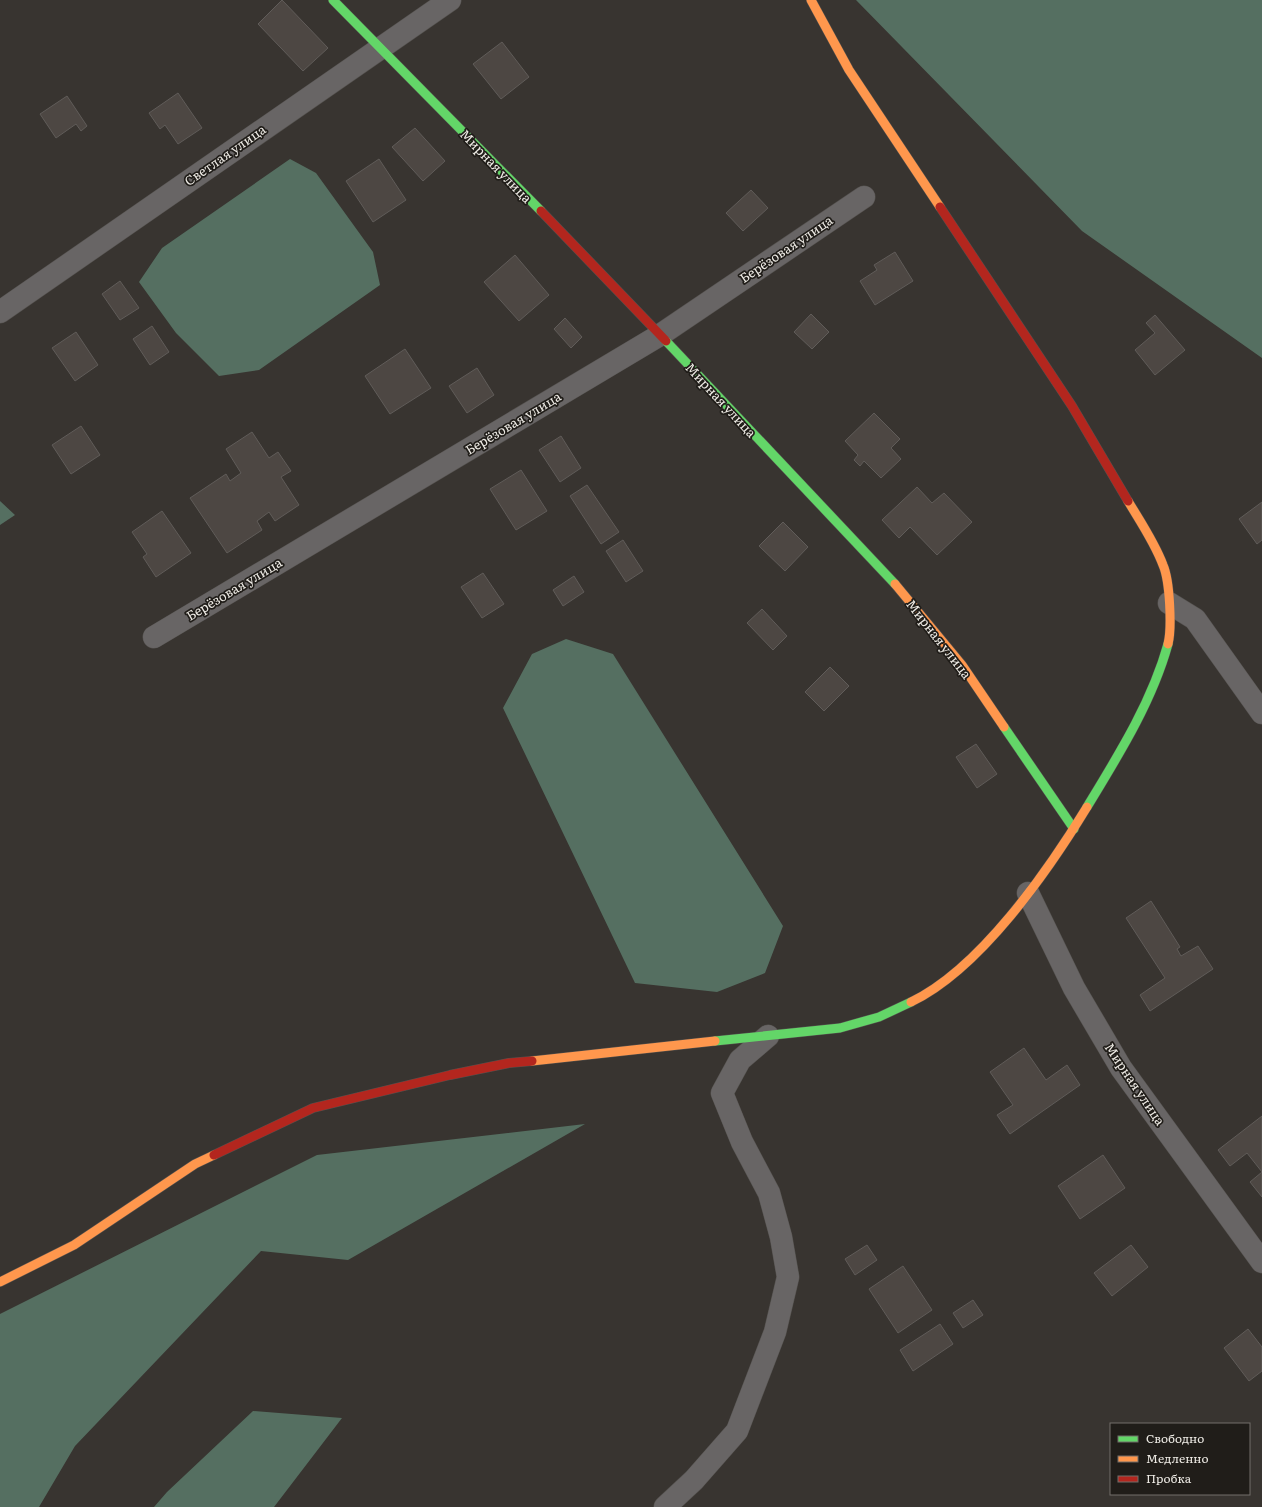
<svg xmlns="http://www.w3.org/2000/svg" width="1262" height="1507" font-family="Literata,serif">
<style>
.forest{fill:#556f61}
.building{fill:#4d4743;stroke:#605c59}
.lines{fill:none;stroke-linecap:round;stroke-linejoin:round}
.street-casing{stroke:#54514e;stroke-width:23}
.fast-casing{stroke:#54514e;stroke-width:10}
.slow-casing{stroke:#54514e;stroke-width:10}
.jam-casing{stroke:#54514e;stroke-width:10}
.street{stroke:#686565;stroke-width:22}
.fast{stroke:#63d668;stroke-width:9}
.slow{stroke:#ff974d;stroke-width:9}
.jam{stroke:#b3261e;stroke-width:9}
.labels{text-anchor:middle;stroke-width:3.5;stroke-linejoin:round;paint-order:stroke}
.street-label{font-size:13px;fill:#eeebe5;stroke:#201d19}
</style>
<rect width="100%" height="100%" fill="#383430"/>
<path class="forest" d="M 856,0 L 1262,0 L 1262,358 L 1082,231 Z
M 290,159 L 316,173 L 373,252 L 380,285 L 259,370 L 219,376 L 176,333 L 139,282 L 162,248 Z
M 0,501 L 15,515 L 0,525 Z
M 566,639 L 613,654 L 783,926 L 765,973 L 717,992 L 635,983 L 503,708 L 532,654 Z
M 585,1124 L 348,1260 L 261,1251 L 75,1446 L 39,1507 L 0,1507 L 0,1314 L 317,1155 Z
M 253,1411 L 342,1418 L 274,1507 L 154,1507 L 167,1492 Z"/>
<path class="building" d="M 282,0 L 328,48 L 303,71 L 258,24 Z
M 502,42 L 529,77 L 501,99 L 473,64 Z
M 178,93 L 202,128 L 178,144 L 165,125 L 160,129 L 149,113 Z
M 67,96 L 87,126 L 81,131 L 76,124 L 56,138 L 40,114 Z
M 415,128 L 445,161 L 423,181 L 392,147 Z
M 379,159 L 406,200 L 373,222 L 346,181 Z
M 751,190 L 768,208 L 743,231 L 726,213 Z
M 895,252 L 913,281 L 875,305 L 860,281 L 877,270 L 874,265 Z
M 515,255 L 549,295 L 519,321 L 484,282 Z
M 120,281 L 139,308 L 120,320 L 102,294 Z
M 811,314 L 829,332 L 812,349 L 794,332 Z
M 1155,315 L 1185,350 L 1155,375 L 1135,350 L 1155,333 L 1146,323 Z
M 565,318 L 582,337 L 571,348 L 554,329 Z
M 152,326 L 169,352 L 150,365 L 133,339 Z
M 76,332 L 98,365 L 75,381 L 52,348 Z
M 405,349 L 431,388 L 390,414 L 365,376 Z
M 477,368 L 494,395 L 467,413 L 449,386 Z
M 874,413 L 900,439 L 891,448 L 901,459 L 881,478 L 864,461 L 860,466 L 854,460 L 858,455 L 845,441 Z
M 81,426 L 100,455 L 71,474 L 52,445 Z
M 252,432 L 269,458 L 278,452 L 291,471 L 281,477 L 299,505 L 275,521 L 269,512 L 257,521 L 262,530 L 227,553 L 190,498 L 226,474 L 230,481 L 241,473 L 226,449 Z
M 561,436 L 581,468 L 560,482 L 539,450 Z
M 521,470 L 547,511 L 516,530 L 490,489 Z
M 587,485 L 619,532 L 601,544 L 570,496 Z
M 917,487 L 932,503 L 944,493 L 972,522 L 937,555 L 910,527 L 899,538 L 882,520 Z
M 1262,502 L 1262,540 L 1257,544 L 1239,519 Z
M 162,511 L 191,553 L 156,577 L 143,557 L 147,554 L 132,532 Z
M 783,522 L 808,547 L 785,571 L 759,546 Z
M 623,540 L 643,571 L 626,582 L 606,551 Z
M 483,573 L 504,604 L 482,618 L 461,587 Z
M 574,576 L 584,592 L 563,606 L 553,590 Z
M 762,609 L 787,636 L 773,650 L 747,623 Z
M 830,667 L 849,686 L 824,711 L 805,692 Z
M 976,744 L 997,774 L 977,788 L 956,757 Z
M 1151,901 L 1180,947 L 1177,949 L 1181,956 L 1198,946 L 1213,969 L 1150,1011 L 1140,995 L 1165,978 L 1126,918 Z
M 1024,1048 L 1046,1080 L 1067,1065 L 1080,1085 L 1010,1134 L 997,1115 L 1013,1105 L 990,1072 Z
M 1262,1116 L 1262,1197 L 1250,1182 L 1262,1172 L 1247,1153 L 1230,1166 L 1218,1150 Z
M 1103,1155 L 1125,1188 L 1080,1219 L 1058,1186 Z
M 867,1245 L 877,1260 L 855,1275 L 845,1259 Z
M 1131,1245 L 1148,1267 L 1112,1296 L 1094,1273 Z
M 903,1266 L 932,1310 L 898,1333 L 869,1289 Z
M 973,1300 L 983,1315 L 963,1328 L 953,1313 Z
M 940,1324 L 953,1344 L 913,1371 L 900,1350 Z
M 1248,1329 L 1262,1347 L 1262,1371 L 1249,1381 L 1224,1348 Z"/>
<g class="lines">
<g class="street-casing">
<path id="street" d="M 0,312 L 450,0
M 1169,603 L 1195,619 L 1262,713
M 154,637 L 660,335 L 864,197
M 1028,893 L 1074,988 L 1121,1068 L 1262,1262
M 665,1507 L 694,1480 L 737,1431 L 775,1332 L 788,1277 L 781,1237 L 769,1193 L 742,1142 L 722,1093 L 740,1060 L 768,1036"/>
</g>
<g class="fast-casing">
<path id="fast" d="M 333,0 L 541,211
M 666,341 L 895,584
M 1004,727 L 1074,829
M 1087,807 C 1118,756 1152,702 1168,644
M 715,1041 L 840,1028 L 879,1017 L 911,1002"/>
</g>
<g class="slow-casing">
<path id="slow" d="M 811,0 L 849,70 L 940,207
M 1128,501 C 1140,521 1155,543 1163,565 C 1170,581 1172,628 1168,644
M 895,584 L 962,665 L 1004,727
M 911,1002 C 980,969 1048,871 1087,807
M 532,1061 L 715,1041
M 0,1282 L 74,1245 L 195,1164 L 214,1155"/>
</g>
<g class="jam-casing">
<path id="jam" d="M 940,207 L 1072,406 L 1128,501
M 541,211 L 666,341
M 214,1155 L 313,1108 L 450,1075 L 509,1063 L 532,1061"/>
</g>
<use href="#street" class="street"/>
<use href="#fast" class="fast"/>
<use href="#slow" class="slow"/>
<use href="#jam" class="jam"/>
</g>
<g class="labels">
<g class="street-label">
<text transform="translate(225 155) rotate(-35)" y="5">Светлая улица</text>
<text transform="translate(496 166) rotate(46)" y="5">Мирная улица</text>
<text transform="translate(786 249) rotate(-34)" y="5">Берёзовая улица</text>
<text transform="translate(721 400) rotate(47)" y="5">Мирная улица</text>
<text transform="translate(513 423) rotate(-31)" y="5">Берёзовая улица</text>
<text transform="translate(234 589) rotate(-31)" y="5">Берёзовая улица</text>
<text transform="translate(939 639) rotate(52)" y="5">Мирная улица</text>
<text transform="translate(1135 1084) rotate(56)" y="5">Мирная улица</text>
</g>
</g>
<rect x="1110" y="1423" width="140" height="72" fill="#201d19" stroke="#726f6b"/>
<rect x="1118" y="1436" width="20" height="6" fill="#63d668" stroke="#726f6b"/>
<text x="1146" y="1443" font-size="12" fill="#eeebe5">Свободно</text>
<rect x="1118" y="1456" width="20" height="6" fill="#ff974d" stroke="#726f6b"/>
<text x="1146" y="1463" font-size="12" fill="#eeebe5">Медленно</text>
<rect x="1118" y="1476" width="20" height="6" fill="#b3261e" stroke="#726f6b"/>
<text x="1146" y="1483" font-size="12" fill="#eeebe5">Пробка</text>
</svg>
